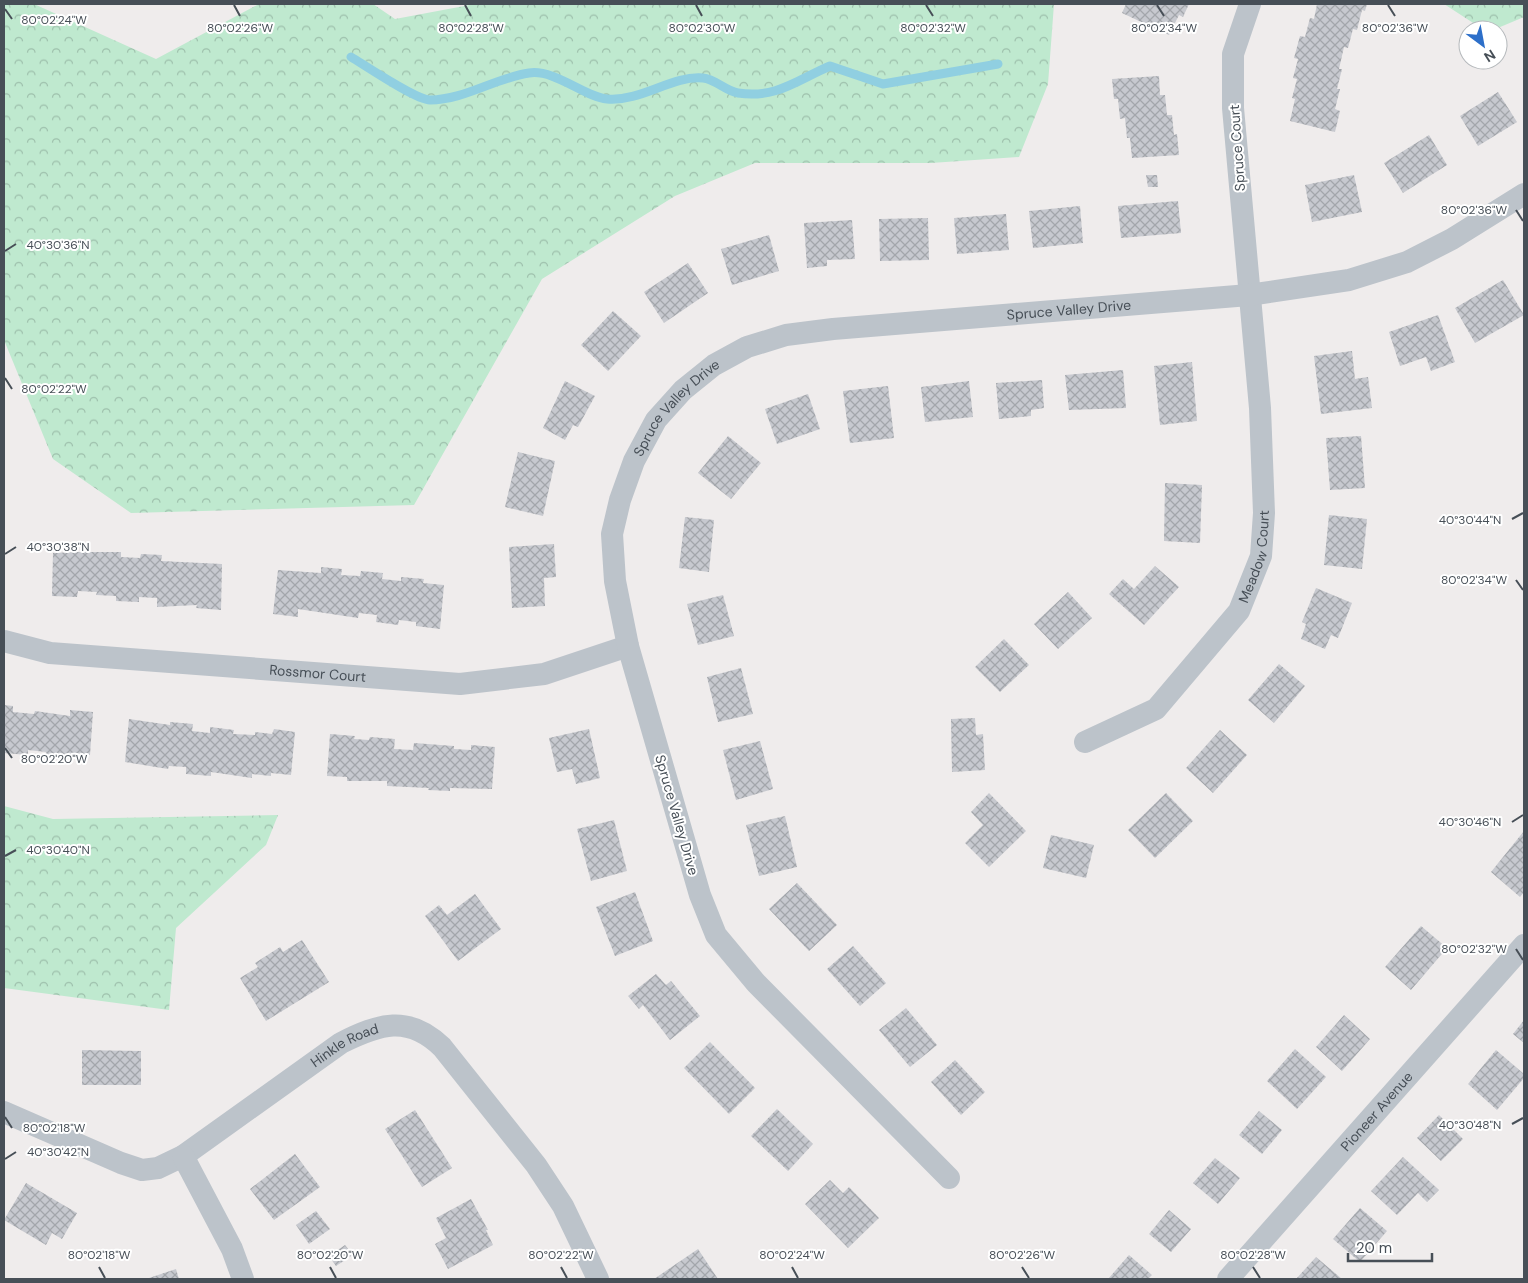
<svg xmlns="http://www.w3.org/2000/svg" width="1528" height="1283" font-family="'DM Sans',sans-serif">
<style>
.forest{fill:url(#forest-crowns)}
.lines{fill:none;stroke-linecap:round;stroke-linejoin:round}
.stream{stroke:#90cfe1;stroke-width:9}
.building{fill:url(#building-cross-hatch)}
.street{stroke:#bcc3ca;stroke-width:22}
.ticks{fill:none;stroke:#474f57;stroke-width:2}
.labels{text-anchor:middle;stroke-width:4;stroke-linejoin:round;paint-order:stroke}
.street-label{font-size:14px;fill:#474f57;stroke:#fff}
.ticks-label{font-size:12px;text-anchor:middle;fill:#474f57;stroke:#fff;stroke-width:4;stroke-linejoin:round;paint-order:stroke}
</style>
<defs>
<pattern id="forest-crowns" width="20" height="18" patternUnits="userSpaceOnUse" patternTransform="scale(1.25)"><rect width="20" height="18" fill="#bfe9cf"/><path d="M2 6a3 3 0 1 1 6 0M12 15a3 3 0 1 1 6 0" fill="none" stroke="#9dbfab"/></pattern>
<pattern id="building-cross-hatch" width="8" height="8" patternUnits="userSpaceOnUse" patternTransform="scale(1.25)"><rect width="8" height="8" fill="#c7c9cf"/><path d="M0 0l8 8M0 8l8-8" fill="none" stroke="#a3a6ab"/></pattern>
</defs>
<rect width="100%" height="100%" fill="#efecec"/>
<path class="forest" d="M 4,4 L 34,4 L 156,59 L 259,4 L 373,4 L 395,19 L 475,4 L 1054,4 L 1048,84 L 1019,157 L 931,163 L 755,163 L 675,196 L 542,279 L 414,505 L 131,513 L 53,459 L 4,340 Z
M 1444,4 L 1524,4 L 1524,17 L 1493,30 L 1484,30 Z
M 4,806 L 53,819 L 278,815 L 266,845 L 176,928 L 169,1010 L 4,988 Z"/>
<g class="lines">
<path class="stream" d="M 351,57 C 366,66 416,100 430,100 C 464,100 495,78 529,73 C 555,69 585,97 607,99 C 641,102 672,75 703,78 C 715,79 726,91 738,93 C 776,99 797,80 830,66 L 883,84 L 998,64"/>
</g>
<path class="building" d="M 1126,4 L 1189,4 L 1183,17 L 1179,15 L 1169,35 L 1122,13 Z
M 1317,4 L 1367,4 L 1365,11 L 1362,10 L 1357,30 L 1353,29 L 1348,48 L 1344,47 L 1339,69 L 1342,69 L 1337,89 L 1340,89 L 1335,109 L 1340,111 L 1335,132 L 1290,121 L 1295,99 L 1292,98 L 1297,79 L 1293,78 L 1298,59 L 1294,58 L 1300,36 L 1305,37 L 1310,18 L 1314,19 Z
M 1159,76 L 1160,95 L 1165,95 L 1167,115 L 1172,115 L 1174,135 L 1177,134 L 1179,155 L 1132,158 L 1130,138 L 1127,138 L 1125,118 L 1120,119 L 1118,99 L 1114,99 L 1112,79 Z
M 1498,92 L 1517,122 L 1478,146 L 1460,116 Z
M 1429,135 L 1447,165 L 1403,193 L 1384,163 Z
M 1146,175 L 1157,175 L 1158,187 L 1148,187 Z
M 1354,175 L 1362,212 L 1312,222 L 1305,185 Z
M 1178,201 L 1181,233 L 1121,238 L 1118,206 Z
M 1080,206 L 1083,243 L 1033,248 L 1029,211 Z
M 1006,214 L 1009,250 L 957,254 L 954,218 Z
M 928,218 L 929,260 L 880,261 L 879,219 Z
M 852,220 L 855,259 L 827,260 L 827,266 L 807,268 L 804,223 Z
M 769,235 L 779,271 L 732,285 L 721,249 Z
M 688,263 L 708,293 L 664,323 L 644,292 Z
M 1503,280 L 1524,315 L 1475,343 L 1455,308 Z
M 613,311 L 641,336 L 608,371 L 581,345 Z
M 1438,315 L 1455,362 L 1431,371 L 1426,357 L 1400,366 L 1389,332 Z
M 1352,351 L 1355,379 L 1368,377 L 1372,408 L 1321,414 L 1314,356 Z
M 1192,362 L 1197,421 L 1160,425 L 1154,366 Z
M 1123,370 L 1126,408 L 1069,410 L 1065,375 Z
M 1042,380 L 1044,408 L 1031,410 L 1031,416 L 999,419 L 996,383 Z
M 565,381 L 595,396 L 578,427 L 573,425 L 565,440 L 543,428 Z
M 969,381 L 973,417 L 925,422 L 921,387 Z
M 888,386 L 894,438 L 850,443 L 843,391 Z
M 808,394 L 820,429 L 777,444 L 765,409 Z
M 728,436 L 761,463 L 731,499 L 698,473 Z
M 1361,436 L 1365,488 L 1330,490 L 1326,438 Z
M 518,452 L 555,461 L 543,516 L 505,507 Z
M 1165,483 L 1202,485 L 1200,543 L 1164,541 Z
M 1329,515 L 1367,519 L 1362,569 L 1324,565 Z
M 685,517 L 714,520 L 709,572 L 679,568 Z
M 554,544 L 556,577 L 544,578 L 545,606 L 512,608 L 509,547 Z
M 77,552 L 121,552 L 121,557 L 140,558 L 141,554 L 162,555 L 161,561 L 222,564 L 221,610 L 196,608 L 197,605 L 157,607 L 157,598 L 139,597 L 139,602 L 116,601 L 116,596 L 96,595 L 97,592 L 78,591 L 77,597 L 52,596 L 53,553 Z
M 1155,566 L 1179,587 L 1144,625 L 1109,594 L 1123,579 L 1134,589 Z
M 321,567 L 342,569 L 341,575 L 360,576 L 361,571 L 383,573 L 382,579 L 401,581 L 401,577 L 424,579 L 423,583 L 444,585 L 440,629 L 416,626 L 416,622 L 399,620 L 398,625 L 376,622 L 377,615 L 359,613 L 358,618 L 298,609 L 298,617 L 273,614 L 278,570 L 321,573 Z
M 1316,588 L 1352,603 L 1338,638 L 1331,635 L 1325,649 L 1301,639 L 1306,624 L 1302,622 Z
M 1068,592 L 1092,618 L 1058,649 L 1034,624 Z
M 723,595 L 734,636 L 698,645 L 687,604 Z
M 1004,639 L 1029,665 L 1000,692 L 975,667 Z
M 1279,664 L 1305,686 L 1274,723 L 1248,700 Z
M 741,668 L 753,714 L 718,722 L 707,677 Z
M 4,705 L 13,706 L 13,712 L 34,714 L 35,711 L 70,716 L 70,710 L 93,712 L 90,755 L 71,753 L 71,758 L 45,756 L 46,752 L 28,750 L 28,755 L 4,753 Z
M 975,718 L 976,735 L 983,734 L 985,770 L 952,772 L 951,719 Z
M 129,719 L 170,725 L 170,722 L 193,724 L 192,731 L 210,733 L 210,727 L 234,730 L 233,734 L 255,735 L 255,732 L 272,734 L 274,729 L 295,732 L 291,775 L 271,773 L 271,776 L 252,774 L 252,778 L 211,772 L 211,776 L 186,774 L 186,767 L 169,766 L 168,769 L 125,762 Z
M 589,729 L 600,778 L 576,784 L 572,769 L 557,772 L 549,738 Z
M 1220,730 L 1247,755 L 1213,793 L 1186,768 Z
M 330,734 L 355,736 L 354,739 L 369,740 L 370,737 L 395,739 L 394,749 L 413,750 L 414,743 L 454,746 L 454,749 L 471,750 L 471,745 L 495,747 L 492,789 L 450,788 L 450,791 L 428,790 L 429,788 L 387,786 L 387,781 L 347,781 L 347,777 L 327,776 Z
M 760,741 L 773,789 L 736,800 L 723,750 Z
M 989,793 L 1026,831 L 989,867 L 965,843 L 983,825 L 971,812 Z
M 1166,793 L 1193,821 L 1155,858 L 1128,830 Z
M 785,816 L 797,867 L 759,876 L 746,825 Z
M 614,820 L 627,871 L 591,881 L 577,829 Z
M 1524,831 L 1524,892 L 1520,897 L 1491,872 Z
M 1051,835 L 1094,845 L 1086,878 L 1043,868 Z
M 797,883 L 837,925 L 809,951 L 769,909 Z
M 635,892 L 653,941 L 615,956 L 596,907 Z
M 475,894 L 501,929 L 458,961 L 425,916 L 439,905 L 447,915 Z
M 1421,926 L 1447,948 L 1411,990 L 1385,967 Z
M 302,940 L 329,982 L 266,1021 L 240,978 L 258,967 L 255,963 L 280,947 L 283,952 Z
M 853,946 L 886,983 L 860,1006 L 827,969 Z
M 656,974 L 666,985 L 671,981 L 700,1016 L 670,1040 L 643,1005 L 639,1009 L 628,996 Z
M 906,1008 L 937,1045 L 910,1067 L 879,1030 Z
M 1344,1015 L 1370,1039 L 1342,1071 L 1316,1047 Z
M 1524,1020 L 1524,1043 L 1513,1034 Z
M 710,1042 L 755,1088 L 729,1114 L 684,1068 Z
M 1295,1049 L 1326,1077 L 1297,1109 L 1267,1081 Z
M 82,1050 L 141,1051 L 141,1085 L 82,1085 Z
M 1496,1050 L 1524,1074 L 1524,1078 L 1497,1110 L 1468,1084 Z
M 955,1060 L 985,1092 L 961,1115 L 931,1082 Z
M 777,1109 L 813,1144 L 788,1171 L 751,1136 Z
M 415,1110 L 452,1168 L 422,1187 L 385,1129 Z
M 1259,1111 L 1282,1130 L 1262,1154 L 1239,1135 Z
M 1439,1115 L 1463,1139 L 1441,1161 L 1417,1138 Z
M 295,1154 L 320,1187 L 274,1220 L 250,1189 Z
M 1403,1157 L 1439,1190 L 1427,1202 L 1418,1193 L 1397,1215 L 1371,1191 Z
M 1215,1158 L 1240,1178 L 1218,1204 L 1193,1183 Z
M 830,1180 L 843,1193 L 849,1187 L 879,1218 L 848,1248 L 805,1204 Z
M 26,1183 L 77,1213 L 62,1239 L 52,1233 L 46,1245 L 4,1220 Z
M 471,1199 L 488,1230 L 486,1230 L 493,1245 L 448,1269 L 435,1244 L 446,1238 L 436,1218 Z
M 1360,1208 L 1387,1231 L 1360,1262 L 1333,1239 Z
M 1169,1210 L 1191,1229 L 1171,1252 L 1149,1234 Z
M 316,1211 L 330,1229 L 309,1244 L 296,1225 Z
M 345,1245 L 353,1255 L 336,1266 L 329,1256 Z
M 698,1249 L 718,1279 L 654,1279 Z
M 1129,1255 L 1152,1275 L 1148,1279 L 1108,1279 Z
M 1316,1257 L 1342,1279 L 1296,1279 Z
M 176,1269 L 179,1279 L 146,1279 Z"/>
<g class="lines">
<g class="street">
<path id="s1" d="M 4,641 L 50,653 L 460,684 L 544,674 L 628,646"/>
<path id="s2" d="M 1085,742 L 1156,709 L 1239,611 L 1261,556 L 1264,513 L 1260,408 L 1233,108 L 1233,54 L 1250,4"/>
<path id="s3" d="M 4,1112 L 121,1163 L 142,1170 L 158,1168 L 183,1156 L 341,1043 C 379,1024 408,1014 442,1047 L 536,1165 L 563,1206 L 598,1279"/>
<path d="M 183,1156 L 232,1249 L 243,1279"/>
<path id="s4" d="M 949,1178 L 756,983 L 716,935 L 700,895 L 628,646 L 615,581 L 612,534 L 620,500 L 634,461 L 656,420 L 683,390 L 714,365 L 747,347 L 786,335 L 833,329 L 1249,295 L 1349,280 L 1407,262 L 1452,239 L 1524,194"/>
<path id="s5" d="M 1228,1279 L 1524,945"/>
</g>
</g>
<path class="ticks" d="M 234,5 L 240,16M 465,5 L 471,16M 696,5 L 702,16M 926,5 L 933,16M 1157,5 L 1164,16M 1388,5 L 1395,16M 5,9 L 12,19M 1516,210 L 1523,221M 5,251 L 16,244M 5,378 L 12,389M 1512,519 L 1523,513M 5,554 L 16,547M 1516,580 L 1523,590M 5,748 L 12,758M 1512,822 L 1523,815M 5,856 L 16,850M 1516,949 L 1523,960M 5,1117 L 12,1128M 1512,1124 L 1523,1118M 5,1159 L 16,1152M 99,1267 L 105,1278M 330,1267 L 336,1278M 561,1267 L 567,1278M 792,1267 L 798,1278M 1022,1267 L 1029,1278M 1253,1267 L 1260,1278"/>
<g class="labels">
<g class="street-label">
<text transform="translate(1237 148) rotate(-94)" y="5">Spruce Court</text>
<text dy="5" stroke="none"><textPath href="#s4" startOffset="1318">Spruce Valley Drive</textPath></text>
<text dy="5" stroke="none"><textPath href="#s4" startOffset="898">Spruce Valley Drive</textPath></text>
<text dy="5" stroke="none"><textPath href="#s2" startOffset="264">Meadow Court</textPath></text>
<text dy="5" stroke="none"><textPath href="#s1" startOffset="316">Rossmor Court</textPath></text>
<text transform="translate(677 815) rotate(74)" y="5">Spruce Valley Drive</text>
<text dy="5" stroke="none"><textPath href="#s3" startOffset="390">Hinkle Road</textPath></text>
<text dy="5" stroke="none"><textPath href="#s5" startOffset="224">Pioneer Avenue</textPath></text>
</g>
</g>
<g class="ticks-label">
<text x="54" y="24">80°02'24"W</text>
<text x="240" y="32">80°02'26"W</text>
<text x="471" y="32">80°02'28"W</text>
<text x="702" y="32">80°02'30"W</text>
<text x="933" y="32">80°02'32"W</text>
<text x="1164" y="32">80°02'34"W</text>
<text x="1395" y="32">80°02'36"W</text>
<text x="1474" y="214">80°02'36"W</text>
<text x="58" y="249">40°30'36"N</text>
<text x="54" y="393">80°02'22"W</text>
<text x="1470" y="524">40°30'44"N</text>
<text x="58" y="551">40°30'38"N</text>
<text x="1474" y="584">80°02'34"W</text>
<text x="54" y="763">80°02'20"W</text>
<text x="1470" y="826">40°30'46"N</text>
<text x="58" y="854">40°30'40"N</text>
<text x="1474" y="953">80°02'32"W</text>
<text x="1470" y="1129">40°30'48"N</text>
<text x="54" y="1132">80°02'18"W</text>
<text x="58" y="1156">40°30'42"N</text>
<text x="99" y="1259">80°02'18"W</text>
<text x="330" y="1259">80°02'20"W</text>
<text x="561" y="1259">80°02'22"W</text>
<text x="792" y="1259">80°02'24"W</text>
<text x="1022" y="1259">80°02'26"W</text>
<text x="1253" y="1259">80°02'28"W</text>
</g>
<rect width="1528" height="1283" fill="none" stroke="#474f57" stroke-width="10"/>
<g transform="translate(1483 45) rotate(148)"><circle r="24" fill="#ffffff" stroke="#b5b9bc"/>
<path d="M0-4L9 19L0 12L-9 19Z" fill="#2d6fc9"/>
<text y="-8" font-size="14" font-weight="bold" text-anchor="middle" fill="#474f57">N</text>
</g>
<path d="M1348 1253v8h84v-8" fill="none" stroke="#474f57" stroke-width="2.5"/>
<text x="1356" y="1253" font-size="15" fill="#474f57" stroke="#ffffff" stroke-width="4" paint-order="stroke">20 m</text>
</svg>
